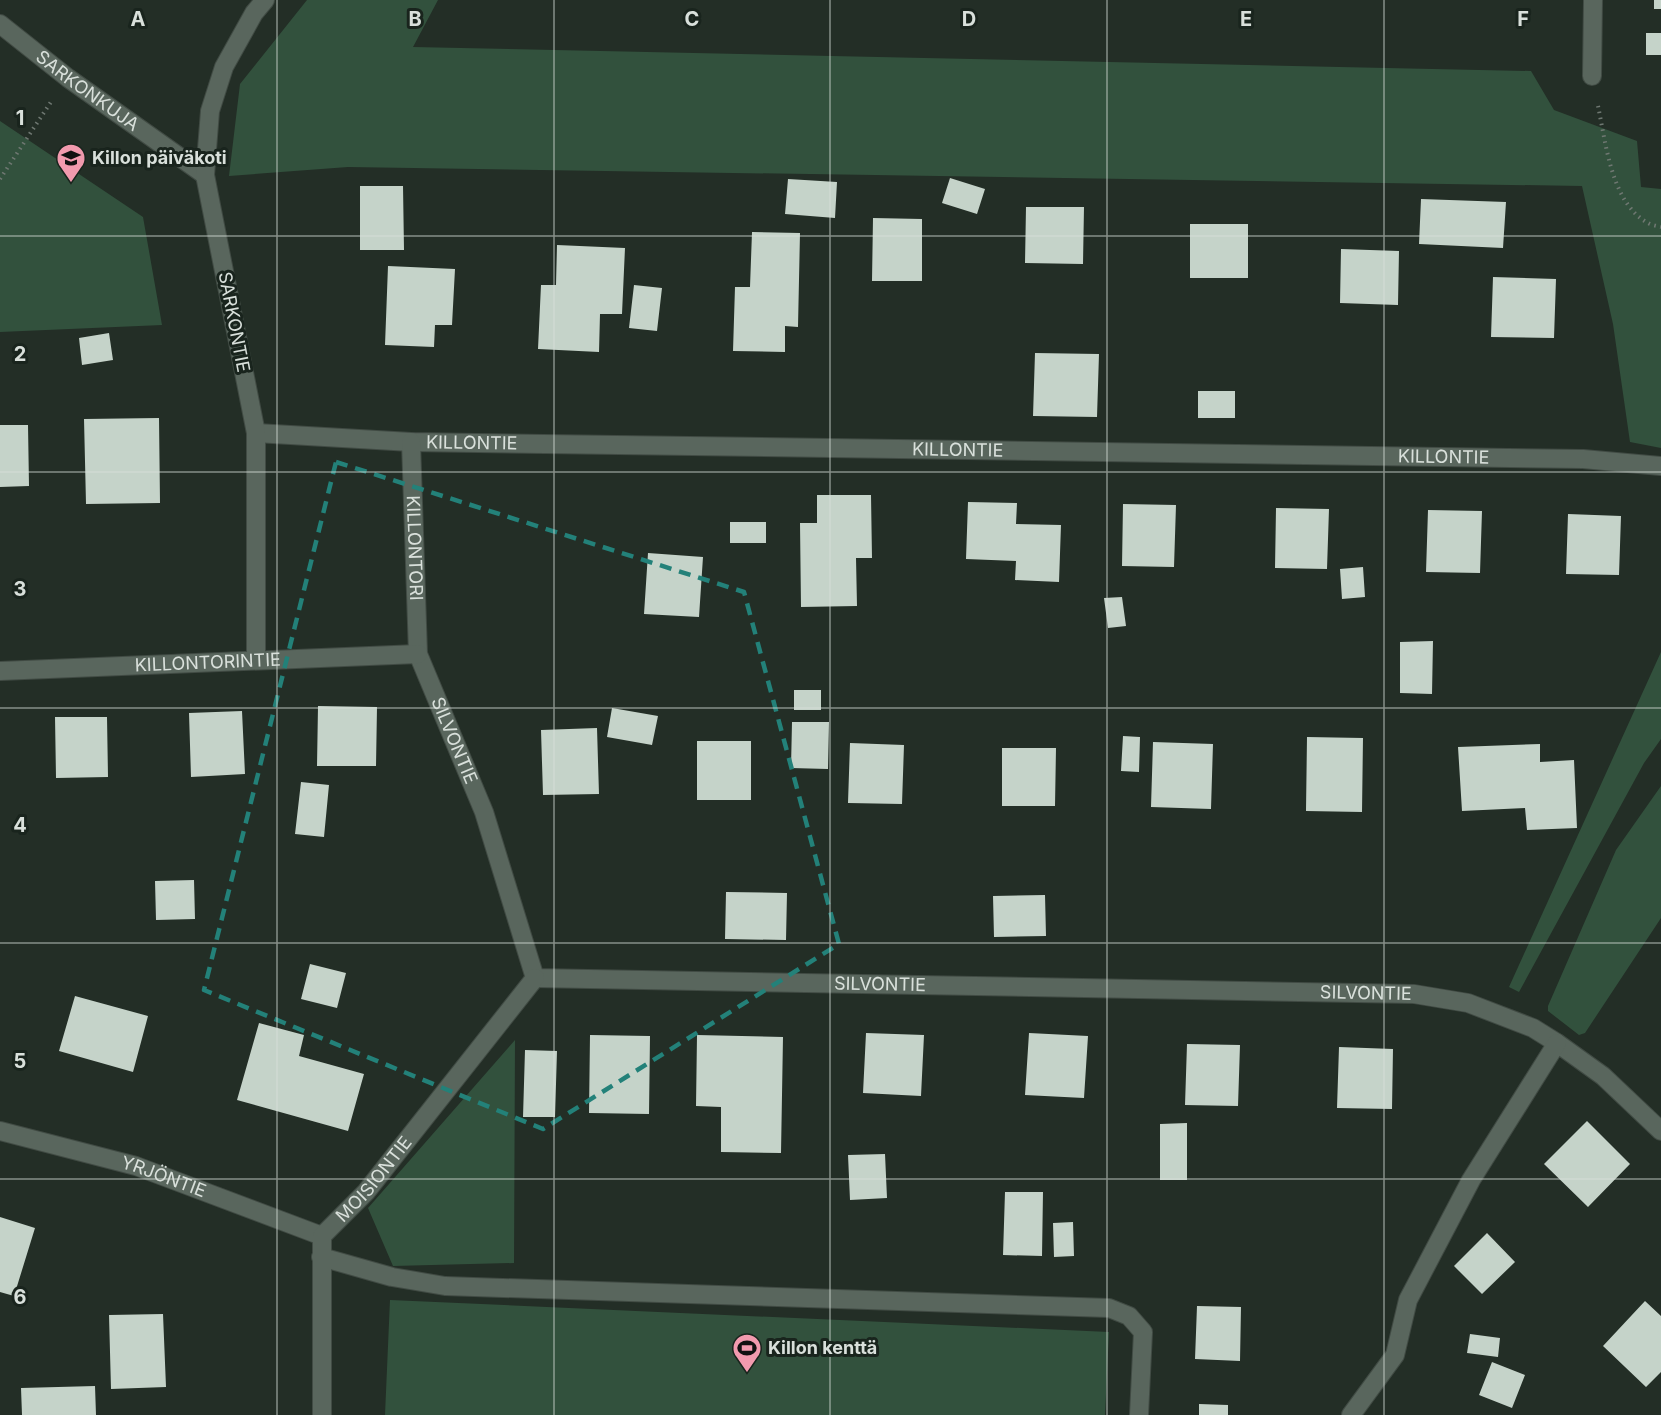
<svg xmlns="http://www.w3.org/2000/svg" width="1661" height="1415" font-family="Inter,sans-serif">
<style>
.green{fill:#32513d}
.building{fill:#c5d3c9}
.lines{fill:none;stroke-linecap:round;stroke-linejoin:round}
.minor-casing{stroke:#414b44;stroke-width:20}
.path{stroke:#6f7872;stroke-width:4;stroke-dasharray:1.5 4.5;stroke-linecap:butt}
.minor{stroke:#59665d;stroke-width:18}
.marked{fill:none;stroke:#238179;stroke-width:4.5;stroke-dasharray:12 8;stroke-linejoin:round}
.grid{fill:none;stroke:#d9e0db;stroke-width:1.5;stroke-opacity:0.55}
.labels{text-anchor:middle;stroke-width:6;stroke-linejoin:round;paint-order:stroke}
.street-label{font-size:18px;fill:#d9e0db;stroke:#19241d}
.poi-label{font-size:18px;font-weight:bold;fill:#d9e0db;stroke:#19241d;text-anchor:start}
.grid-label{font-size:20px;text-anchor:middle;font-weight:bold;fill:#d9e0db;stroke:#19241d;stroke-width:6;stroke-linejoin:round;paint-order:stroke}
</style>
<rect width="100%" height="100%" fill="#232e26"/>
<path class="green" d="M 307,0 L 438,0 L 413,47 L 1531,71 L 1554,110 L 1637,141 L 1641,187 L 1661,189 L 1661,448 L 1630,442 L 1613,324 L 1582,186 L 348,167 L 229,176 L 240,84 Z
M 0,121 L 143,217 L 162,325 L 0,332 Z
M 1661,652 L 1661,739 L 1644,763 L 1519,992 L 1509,987 Z
M 1661,786 L 1661,918 L 1585,1033 L 1579,1035 L 1548,1011 L 1548,1006 L 1616,850 Z
M 515,1040 L 514,1263 L 393,1266 L 368,1208 Z
M 390,1300 L 1109,1332 L 1105,1415 L 385,1415 Z"/>
<path class="building" d="M 1654,0 L 1661,0 L 1661,9 L 1654,9 Z
M 1646,33 L 1661,33 L 1661,55 L 1646,55 Z
M 950,178 L 985,189 L 977,214 L 942,203 Z
M 788,179 L 837,182 L 835,218 L 785,214 Z
M 360,186 L 403,186 L 404,250 L 360,250 Z
M 1421,199 L 1506,202 L 1503,248 L 1419,244 Z
M 1026,207 L 1084,207 L 1083,264 L 1025,263 Z
M 873,218 L 922,219 L 922,281 L 872,281 Z
M 1190,224 L 1248,224 L 1248,278 L 1190,278 Z
M 752,232 L 800,233 L 798,327 L 785,326 L 785,352 L 733,351 L 735,287 L 750,287 Z
M 557,245 L 625,248 L 622,314 L 600,314 L 599,352 L 538,349 L 541,285 L 556,285 Z
M 1341,249 L 1399,251 L 1398,305 L 1340,303 Z
M 388,266 L 455,269 L 452,325 L 435,325 L 434,347 L 385,345 Z
M 1493,277 L 1556,279 L 1554,338 L 1491,337 Z
M 634,285 L 662,288 L 657,331 L 629,328 Z
M 109,333 L 113,360 L 82,365 L 79,338 Z
M 1035,353 L 1099,354 L 1097,417 L 1033,416 Z
M 1198,391 L 1235,391 L 1235,418 L 1198,418 Z
M 159,418 L 160,503 L 86,504 L 84,419 Z
M 0,425 L 28,425 L 29,486 L 0,487 Z
M 817,495 L 871,495 L 872,558 L 856,558 L 857,606 L 801,607 L 800,523 L 817,523 Z
M 968,502 L 1017,503 L 1016,524 L 1061,525 L 1059,582 L 1015,580 L 1016,561 L 966,559 Z
M 1123,504 L 1176,505 L 1174,567 L 1122,566 Z
M 1276,508 L 1329,509 L 1327,569 L 1275,568 Z
M 1428,510 L 1482,511 L 1480,573 L 1426,572 Z
M 1568,514 L 1621,516 L 1619,575 L 1566,574 Z
M 730,522 L 766,522 L 766,543 L 730,543 Z
M 648,553 L 703,557 L 699,617 L 644,614 Z
M 1363,567 L 1365,597 L 1342,599 L 1340,569 Z
M 1122,597 L 1126,626 L 1108,628 L 1104,598 Z
M 1433,641 L 1432,694 L 1400,693 L 1400,642 Z
M 794,690 L 821,690 L 821,710 L 794,710 Z
M 318,706 L 377,707 L 376,766 L 317,766 Z
M 612,708 L 658,716 L 652,745 L 607,737 Z
M 242,711 L 245,774 L 191,777 L 189,713 Z
M 55,717 L 107,717 L 108,777 L 56,778 Z
M 792,722 L 829,722 L 828,769 L 791,768 Z
M 597,728 L 599,794 L 543,795 L 541,730 Z
M 1123,736 L 1140,737 L 1139,772 L 1121,771 Z
M 1307,737 L 1363,738 L 1362,812 L 1306,811 Z
M 697,741 L 751,741 L 751,800 L 697,800 Z
M 1153,742 L 1213,744 L 1211,809 L 1151,807 Z
M 850,743 L 904,745 L 902,804 L 848,803 Z
M 1540,744 L 1540,762 L 1574,760 L 1577,828 L 1527,830 L 1525,808 L 1462,811 L 1458,747 Z
M 1002,748 L 1056,748 L 1055,806 L 1002,806 Z
M 301,782 L 329,785 L 324,837 L 295,834 Z
M 194,880 L 195,919 L 156,920 L 155,881 Z
M 726,892 L 787,893 L 786,940 L 725,939 Z
M 1045,895 L 1046,936 L 994,937 L 993,896 Z
M 310,964 L 346,973 L 337,1008 L 301,999 Z
M 75,996 L 148,1016 L 133,1072 L 59,1051 Z
M 259,1023 L 304,1035 L 299,1056 L 364,1074 L 348,1131 L 237,1100 Z
M 866,1033 L 924,1035 L 921,1096 L 863,1093 Z
M 1029,1033 L 1088,1036 L 1084,1098 L 1025,1095 Z
M 590,1035 L 650,1036 L 649,1114 L 589,1113 Z
M 697,1035 L 783,1037 L 781,1153 L 721,1152 L 721,1107 L 696,1106 Z
M 1187,1044 L 1240,1045 L 1238,1106 L 1185,1105 Z
M 1339,1047 L 1393,1049 L 1392,1109 L 1337,1108 Z
M 525,1050 L 557,1051 L 555,1117 L 523,1117 Z
M 1587,1121 L 1630,1164 L 1588,1207 L 1544,1164 Z
M 1187,1123 L 1187,1180 L 1160,1180 L 1160,1124 Z
M 885,1154 L 887,1198 L 850,1200 L 848,1155 Z
M 1005,1192 L 1043,1192 L 1042,1256 L 1003,1255 Z
M 0,1217 L 35,1228 L 14,1296 L 0,1292 Z
M 1073,1222 L 1074,1256 L 1054,1257 L 1053,1223 Z
M 1487,1233 L 1515,1262 L 1482,1294 L 1454,1266 Z
M 1645,1301 L 1661,1316 L 1661,1372 L 1646,1387 L 1603,1346 Z
M 1197,1306 L 1241,1307 L 1240,1361 L 1195,1359 Z
M 163,1314 L 166,1387 L 111,1389 L 109,1315 Z
M 1470,1334 L 1500,1338 L 1498,1357 L 1467,1353 Z
M 1492,1362 L 1525,1375 L 1512,1408 L 1479,1395 Z
M 95,1386 L 96,1415 L 22,1415 L 21,1388 Z
M 1199,1404 L 1228,1405 L 1228,1415 L 1199,1415 Z"/>
<g class="lines">
<g class="minor-casing">
<g id="minor">
<path id="s1" d="M 0,24 L 68,78 L 205,175"/>
<path d="M 1592,76 L 1593,0"/>
<path id="s2" d="M 256,433 L 411,442 L 1583,459 L 1661,466"/>
<path id="s3" d="M 411,442 L 418,654 L 484,812 L 535,978 L 1414,994 L 1468,1003 L 1533,1028 L 1557,1043 L 1603,1076 L 1661,1131"/>
<path d="M 256,660 L 256,433 L 205,175 L 210,111 L 224,67 L 254,13 L 265,0"/>
<path id="s4" d="M 0,671 L 418,654"/>
<path id="s5" d="M 0,1131 L 136,1166 L 322,1236"/>
<path d="M 321,1257 L 392,1277 L 445,1286 L 1109,1308 L 1129,1316 L 1143,1332 L 1139,1415"/>
<path id="s6" d="M 322,1415 L 322,1236 L 366,1192 L 535,978"/>
<path d="M 1351,1415 L 1395,1355 L 1408,1300 L 1471,1180 L 1557,1043"/>
</g>
</g>
<path class="path" d="M 1598,106 C 1606,143 1611,203 1648,223 C 1651,225 1657,226 1661,227
M 0,179 L 51,102"/>
<use href="#minor" class="minor"/>
</g>
<path class="marked" d="M 336,462 L 744,592 L 839,944 L 543,1129 L 204,990 Z"/>
<path class="grid" d="M 277,0 L 277,1415M 554,0 L 554,1415M 830,0 L 830,1415M 1107,0 L 1107,1415M 1384,0 L 1384,1415M 0,236 L 1661,236M 0,472 L 1661,472M 0,708 L 1661,708M 0,943 L 1661,943M 0,1179 L 1661,1179"/>
<defs>
<g id="school-pin" transform="scale(1.5)"><path d="M0 17L-7.5 6A9.5 9.5 0 1 1 7.5 6Z" fill="#f29aae" stroke="#19241d"/><path d="M0-5L7-2L0 1L-7-2ZM-4 1L0 2.5L4 1V4Q0 6-4 4Z" fill="#111"/></g>
<g id="stadium-pin" transform="scale(1.5)"><path d="M0 17L-7.5 6A9.5 9.5 0 1 1 7.5 6Z" fill="#f29aae" stroke="#19241d"/><path d="M0-5a6.5 5 0 1 0 0 10a6.5 5 0 1 0 0-10ZM-3.5-1.8h7v3.6h-7Z" fill="#111"/></g>
</defs>
<g fill-rule="evenodd">
<use href="#school-pin" x="71" y="158"/>
<use href="#stadium-pin" x="747" y="1348"/>
</g>
<g class="labels">
<g class="street-label">
<text dy="6" stroke="none"><textPath href="#s1" startOffset="110">SARKONKUJA</textPath></text>
<text transform="translate(234 322) rotate(79)" y="6">SARKONTIE</text>
<text dy="6" stroke="none"><textPath href="#s2" startOffset="216">KILLONTIE</textPath></text>
<text dy="6" stroke="none"><textPath href="#s2" startOffset="702">KILLONTIE</textPath></text>
<text dy="6" stroke="none"><textPath href="#s2" startOffset="1188">KILLONTIE</textPath></text>
<text dy="6" stroke="none"><textPath href="#s3" startOffset="106">KILLONTORI</textPath></text>
<text dy="6" stroke="none"><textPath href="#s4" startOffset="208">KILLONTORINTIE</textPath></text>
<text dy="6" stroke="none"><textPath href="#s3" startOffset="306">SILVONTIE</textPath></text>
<text dy="6" stroke="none"><textPath href="#s3" startOffset="902">SILVONTIE</textPath></text>
<text dy="6" stroke="none"><textPath href="#s3" startOffset="1388">SILVONTIE</textPath></text>
<text dy="6" stroke="none"><textPath href="#s5" startOffset="170">YRJÖNTIE</textPath></text>
<text dy="6" stroke="none"><textPath href="#s6" startOffset="256">MOISIONTIE</textPath></text>
</g>
<g class="poi-label">
<text x="92" y="164">Killon päiväkoti</text>
<text x="768" y="1354">Killon kenttä</text>
</g>
</g>
<g class="grid-label">
<text x="138" y="26">A</text>
<text x="415" y="26">B</text>
<text x="692" y="26">C</text>
<text x="969" y="26">D</text>
<text x="1246" y="26">E</text>
<text x="1523" y="26">F</text>
<text x="20" y="125">1</text>
<text x="20" y="361">2</text>
<text x="20" y="596">3</text>
<text x="20" y="832">4</text>
<text x="20" y="1068">5</text>
<text x="20" y="1304">6</text>
</g>
</svg>
